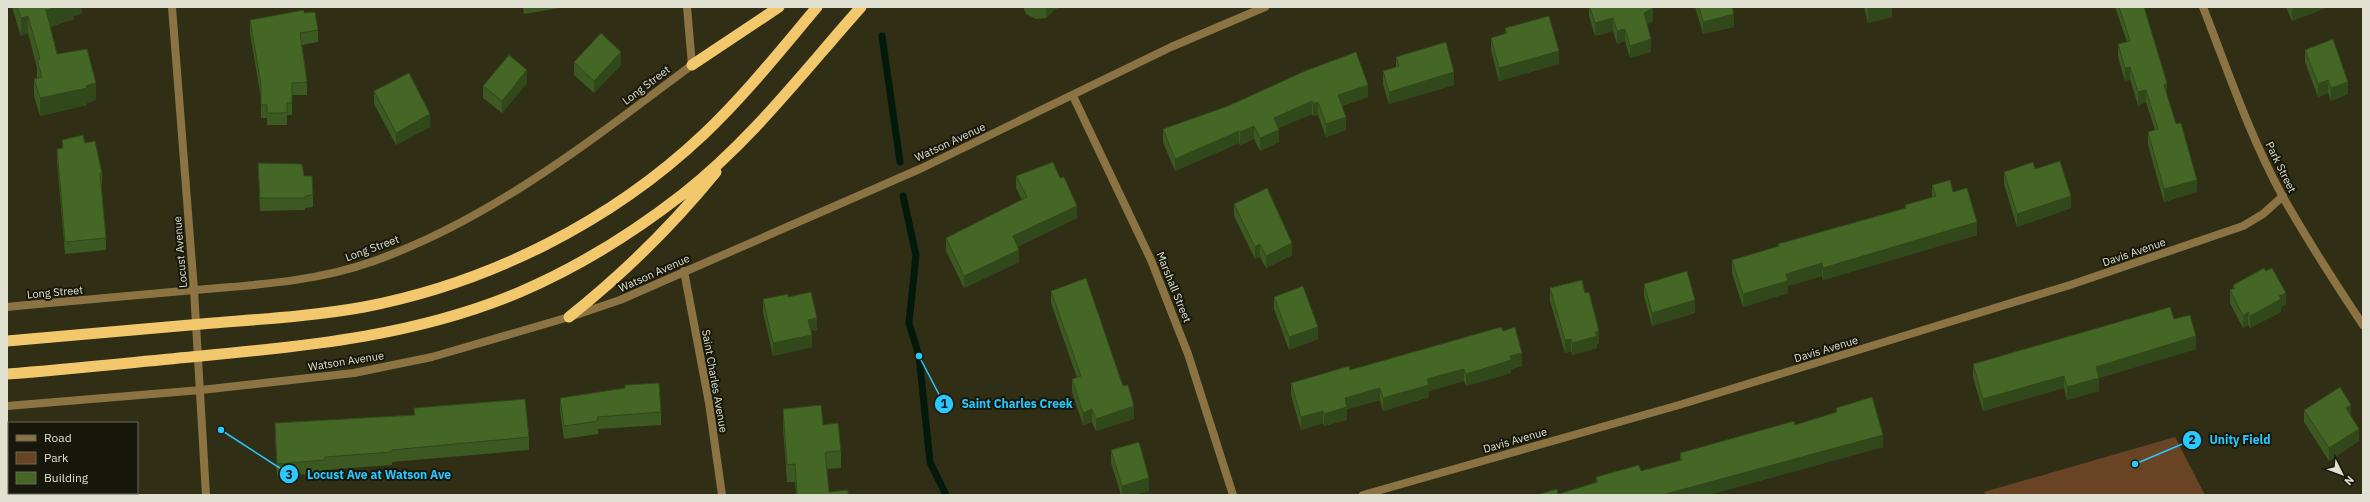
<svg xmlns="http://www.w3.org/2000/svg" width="2370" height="502" font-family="'IBM Plex Sans',sans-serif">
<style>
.green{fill:#684425}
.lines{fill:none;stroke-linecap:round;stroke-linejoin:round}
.stream{stroke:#03190c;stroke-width:7}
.minor{stroke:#8b7343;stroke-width:8}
.tertiary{stroke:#8b7343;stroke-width:8}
.trunk{stroke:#f3c86d;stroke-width:11}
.wall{fill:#3b5920}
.shaded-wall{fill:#30481a}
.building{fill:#456725;stroke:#30481a}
.labels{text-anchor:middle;stroke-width:4;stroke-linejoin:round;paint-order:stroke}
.street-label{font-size:11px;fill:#e1e1d1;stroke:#17170b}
.leader{fill:none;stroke:#29c8ff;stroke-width:1.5}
.callout-dot{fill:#29c8ff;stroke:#17170b;stroke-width:1.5}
.mark-label{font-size:12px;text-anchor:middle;font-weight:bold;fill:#111}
.callout-label{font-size:12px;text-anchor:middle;font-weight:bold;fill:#29c8ff;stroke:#17170b;stroke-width:4;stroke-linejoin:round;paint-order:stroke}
</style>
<rect width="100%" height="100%" fill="#302f15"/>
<path class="green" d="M 2175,437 L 2205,495 L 1985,495 L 1984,492 Z"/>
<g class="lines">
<path class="stream" d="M 882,36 L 900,162
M 903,196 L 916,255 L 909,323 L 919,356 L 930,462 L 946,495"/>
<path class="minor" d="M 687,7 L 692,65
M 1073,96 L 1151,260 L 1188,354 L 1233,495
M 684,271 L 709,403 L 722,495
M 573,316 L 620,300 L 922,168 L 1171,47 L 1265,7
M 1363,495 L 1679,405 L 1907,335 L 2070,285 L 2243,226 L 2263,214 L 2283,196"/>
<path class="tertiary" d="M 172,7 L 194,290 L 206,495
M 2203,7 C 2228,71 2250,137 2283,197 C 2308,241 2335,283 2363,325
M 7,307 C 69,301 131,296 194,290 C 254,285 316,282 374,261 C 492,219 593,139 692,65
M 7,406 L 201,390 L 354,373 L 432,357 L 569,317"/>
<path class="trunk" d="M 692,65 L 779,7
M 569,317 C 623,274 672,226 716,172
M 7,341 C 76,335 144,329 213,323 C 263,319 314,316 364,307 C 489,283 611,222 704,134 C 745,95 780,51 817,7
M 7,374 C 72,369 136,362 201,356 C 310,346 419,335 520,292 C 578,267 633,233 683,194 C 751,141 804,71 861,7"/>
</g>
<path class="wall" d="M 12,7 L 82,7 L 82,13 L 74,16 L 74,19 L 50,27 L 57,54 L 96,100 L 87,103 L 87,105 L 40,116 L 34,96 L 34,79 L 37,78 L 37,68 L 28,33 L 21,36 Z
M 523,7 L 565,7 L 524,14 Z
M 1023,7 L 1061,7 L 1054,10 L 1046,18 L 1036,19 L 1026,14 Z
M 1589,7 L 1652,7 L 1653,21 L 1647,24 L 1651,52 L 1630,58 L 1625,41 L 1617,44 L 1613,31 L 1595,36 L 1589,16 Z
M 1695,7 L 1732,7 L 1734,27 L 1703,34 Z
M 1864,7 L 1892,7 L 1892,17 L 1868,23 Z
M 2115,7 L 2144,7 L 2167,96 L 2197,192 L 2164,202 L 2148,145 L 2148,132 L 2155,130 L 2146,102 L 2138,105 L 2130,79 L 2125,81 L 2118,57 L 2118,44 L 2127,42 Z
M 2286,7 L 2326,7 L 2326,8 L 2292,21 Z
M 304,13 L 318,30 L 318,42 L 302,45 L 307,82 L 307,95 L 292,95 L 292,115 L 287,115 L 287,125 L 267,125 L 267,118 L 261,118 L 261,98 L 250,33 L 250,20 Z
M 1505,28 L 1559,64 L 1499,81 L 1491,50 L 1491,38 L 1505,34 Z
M 2305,50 L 2348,94 L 2331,101 L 2328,93 L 2318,97 L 2305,62 Z
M 1396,57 L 1454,85 L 1389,104 L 1383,84 L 1383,71 L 1396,67 Z
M 574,62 L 621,65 L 594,93 L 574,75 Z
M 527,83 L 502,113 L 483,98 L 483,86 Z
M 374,91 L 430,127 L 396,145 L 374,104 Z
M 1368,97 L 1342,106 L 1346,130 L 1326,137 L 1318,115 L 1313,116 L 1312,114 L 1278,128 L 1279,142 L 1260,151 L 1254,139 L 1240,145 L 1239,143 L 1175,171 L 1163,142 L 1163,129 L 1228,106 Z
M 62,140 L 85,143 L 102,173 L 102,185 L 101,185 L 106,238 L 106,250 L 65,254 L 57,162 L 57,149 L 62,148 Z
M 258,163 L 304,176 L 313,195 L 313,207 L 305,208 L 305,210 L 260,211 Z
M 2035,169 L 2071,208 L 2017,227 L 2004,184 L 2004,172 Z
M 1016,176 L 1077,218 L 1017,247 L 1019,262 L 964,288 L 946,251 L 946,238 L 1022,200 L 1016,188 Z
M 1932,185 L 1953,192 L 1977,235 L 1823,280 L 1822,276 L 1788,286 L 1788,293 L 1743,307 L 1732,273 L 1732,260 L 1778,247 L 1778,244 L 1905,208 L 1905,205 L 1932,197 Z
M 1234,204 L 1292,255 L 1266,268 L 1260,257 L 1255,259 L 1234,216 Z
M 1644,284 L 1695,313 L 1652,326 L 1644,296 Z
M 2233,285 L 2286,305 L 2281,307 L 2281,312 L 2250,328 L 2248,325 L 2243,328 L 2230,303 L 2230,290 L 2233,288 Z
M 1550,288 L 1599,343 L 1597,344 L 1597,348 L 1572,355 L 1571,351 L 1565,353 L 1550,301 Z
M 1051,291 L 1134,419 L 1096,431 L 1092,422 L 1083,425 L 1072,392 L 1072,379 L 1077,378 L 1051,303 Z
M 788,297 L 817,330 L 811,331 L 812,347 L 773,356 L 763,312 L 763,299 Z
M 1274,297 L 1318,339 L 1289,350 L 1274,309 Z
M 2174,319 L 2196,349 L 2099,378 L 2099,391 L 2067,400 L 2064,388 L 1983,411 L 1973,377 L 1973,364 Z
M 1503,331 L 1522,366 L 1511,369 L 1511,373 L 1466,386 L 1464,381 L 1429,391 L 1429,397 L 1383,411 L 1380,400 L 1347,409 L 1347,420 L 1324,426 L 1323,423 L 1301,430 L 1291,395 L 1291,383 L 1350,370 Z
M 560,398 L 661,412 L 661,425 L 598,429 L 598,434 L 564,439 L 560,411 Z
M 414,408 L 529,437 L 529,450 L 392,462 L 392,465 L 325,470 L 325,473 L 277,476 L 275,436 L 275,423 L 414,415 Z
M 1836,408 L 1883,447 L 1708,495 L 1536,495 L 1558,494 L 1596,483 L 1596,477 L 1641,471 L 1680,460 L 1680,453 L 1795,425 L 1836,412 Z
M 783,409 L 823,425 L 841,451 L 841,468 L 827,469 L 829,492 L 848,495 L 796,495 L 795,482 L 787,482 L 783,427 Z
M 2304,410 L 2351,416 L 2359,441 L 2329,461 L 2304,422 Z
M 1111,450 L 1149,491 L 1135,495 L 1121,495 L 1111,463 Z"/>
<path class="shaded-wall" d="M 57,7 L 82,7 L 82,13 L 74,16 L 74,19 L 46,28 L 46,10 Z
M 1046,7 L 1061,7 L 1054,10 L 1046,18 Z
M 1868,7 L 1892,7 L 1892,17 L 1868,23 Z
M 2296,7 L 2326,7 L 2326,8 L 2292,21 L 2292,9 Z
M 1653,8 L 1653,21 L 1644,25 L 1644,13 Z
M 1734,14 L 1734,27 L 1703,34 L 1703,22 Z
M 28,16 L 28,33 L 21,36 L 21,18 Z
M 1613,18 L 1613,31 L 1595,36 L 1595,23 Z
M 1625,29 L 1625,41 L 1617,44 L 1617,31 Z
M 1651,39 L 1651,52 L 1630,58 L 1630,46 Z
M 1559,51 L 1559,64 L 1499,81 L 1499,68 Z
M 621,52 L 621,65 L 594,93 L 594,81 Z
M 2130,67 L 2130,79 L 2125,81 L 2125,68 Z
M 527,70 L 527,83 L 502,113 L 502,101 Z
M 1454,72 L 1454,85 L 1389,104 L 1389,92 Z
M 2328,80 L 2328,93 L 2318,97 L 2318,84 Z
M 2348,82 L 2348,94 L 2331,101 L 2331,88 Z
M 96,83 L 96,100 L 87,103 L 87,105 L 40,116 L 40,98 Z
M 2167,83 L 2167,96 L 2164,85 Z
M 1368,85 L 1368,97 L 1338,107 L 1338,95 Z
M 2146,90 L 2146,102 L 2138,105 L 2138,92 Z
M 1312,101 L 1312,114 L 1274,130 L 1274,118 Z
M 1318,102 L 1318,115 L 1313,116 L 1313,104 Z
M 430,114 L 430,127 L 396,145 L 396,133 Z
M 1346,117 L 1346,130 L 1326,137 L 1326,124 Z
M 1254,126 L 1254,139 L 1240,145 L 1240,132 Z
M 1279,130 L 1279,142 L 1260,151 L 1260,138 Z
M 1239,131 L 1239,143 L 1175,171 L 1175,159 Z
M 2197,180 L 2197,192 L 2164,202 L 2164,189 Z
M 2071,196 L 2071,208 L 2017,227 L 2017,214 Z
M 1077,206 L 1077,218 L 1013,249 L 1013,236 Z
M 1977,222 L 1977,235 L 1823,280 L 1823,268 Z
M 1292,243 L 1292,255 L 1266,268 L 1266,256 Z
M 1260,244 L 1260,257 L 1255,259 L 1255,247 Z
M 1019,250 L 1019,262 L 964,288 L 964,276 Z
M 1822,263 L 1822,276 L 1788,286 L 1788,293 L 1743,307 L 1743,294 L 1786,274 Z
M 2286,293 L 2286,305 L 2281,307 L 2281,312 L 2250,328 L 2250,316 L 2279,296 Z
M 1695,300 L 1695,313 L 1652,326 L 1652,313 Z
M 2248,312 L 2248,325 L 2243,328 L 2243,316 Z
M 817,318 L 817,330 L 808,332 L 808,320 Z
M 1318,327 L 1318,339 L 1289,350 L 1289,337 Z
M 1599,331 L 1599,343 L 1597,344 L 1597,348 L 1572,355 L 1572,343 L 1595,332 Z
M 812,335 L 812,347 L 773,356 L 773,343 Z
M 2196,336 L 2196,349 L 2096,379 L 2096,367 Z
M 1571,339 L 1571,351 L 1565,353 L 1565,340 Z
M 1522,353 L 1522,366 L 1511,369 L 1511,373 L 1466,386 L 1466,374 L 1510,356 Z
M 1464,369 L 1464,381 L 1429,391 L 1429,397 L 1383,411 L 1383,398 L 1427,379 Z
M 2064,376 L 2064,388 L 1983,411 L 1983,399 Z
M 2099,378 L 2099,391 L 2067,400 L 2067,387 Z
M 1380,388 L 1380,400 L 1347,409 L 1347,420 L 1324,426 L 1324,414 L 1345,398 Z
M 2351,405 L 2351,418 L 2346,408 Z
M 1134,406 L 1134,419 L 1096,431 L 1096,419 Z
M 1092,409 L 1092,422 L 1083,425 L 1083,413 Z
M 1323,411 L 1323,423 L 1301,430 L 1301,417 Z
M 2359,429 L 2359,441 L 2329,461 L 2329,448 Z
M 1883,435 L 1883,447 L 1708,495 L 1662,495 Z
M 1149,478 L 1149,491 L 1135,495 L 1122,495 L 1122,486 Z"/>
<path class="building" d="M 17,7 L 57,7 L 46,10 L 57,54 L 87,49 L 96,83 L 86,86 L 87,88 L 40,98 L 34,79 L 42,77 L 37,60 L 40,59 L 28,16 L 21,18 Z
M 1590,7 L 1652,7 L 1653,8 L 1644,13 L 1651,39 L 1630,46 L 1625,29 L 1617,31 L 1613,18 L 1595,23 Z
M 1699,7 L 1732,7 L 1734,14 L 1703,22 Z
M 2119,7 L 2144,7 L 2167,83 L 2164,85 L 2176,124 L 2181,123 L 2197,180 L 2164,189 L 2148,132 L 2158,129 L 2146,90 L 2138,92 L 2130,67 L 2125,68 L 2118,44 L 2130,41 Z
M 304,10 L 304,13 L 315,12 L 318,30 L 300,33 L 307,82 L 292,83 L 292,103 L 287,103 L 287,113 L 267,113 L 267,105 L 261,105 L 261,85 L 250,20 Z
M 1549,16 L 1559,51 L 1499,68 L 1491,38 L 1507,33 L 1505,28 Z
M 601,33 L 621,52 L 594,81 L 574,62 Z
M 2333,39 L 2348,82 L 2331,88 L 2328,80 L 2318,84 L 2305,50 Z
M 1446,42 L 1454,72 L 1389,92 L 1383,71 L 1399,66 L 1396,57 Z
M 1356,52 L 1368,85 L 1338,95 L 1346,117 L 1326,124 L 1318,102 L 1313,104 L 1312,101 L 1274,118 L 1279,130 L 1260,138 L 1254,126 L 1240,132 L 1239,131 L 1175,159 L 1163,129 L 1228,106 L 1305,71 Z
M 509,55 L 527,70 L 502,101 L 483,86 Z
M 409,73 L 430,114 L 396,133 L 374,91 Z
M 83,135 L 85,143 L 95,141 L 102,173 L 100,173 L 106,238 L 65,242 L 57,149 L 63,148 L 62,140 Z
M 2060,161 L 2071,196 L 2017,214 L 2004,172 L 2033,162 L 2035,169 Z
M 1053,162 L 1060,178 L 1064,177 L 1077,206 L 1013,236 L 1019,250 L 964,276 L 946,238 L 1027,197 L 1016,176 Z
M 258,163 L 302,164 L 304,176 L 312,176 L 313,195 L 305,196 L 305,198 L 260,198 Z
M 1950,180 L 1953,192 L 1967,188 L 1977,222 L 1823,268 L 1822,263 L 1786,274 L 1788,281 L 1743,294 L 1732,260 L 1779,246 L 1778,244 L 1906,208 L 1905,205 L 1936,196 L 1932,185 Z
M 1267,188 L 1292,243 L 1266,256 L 1260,244 L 1255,247 L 1234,204 Z
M 2264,268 L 2266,271 L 2272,268 L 2286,293 L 2279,296 L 2281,299 L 2250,316 L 2248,312 L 2243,316 L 2230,290 L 2235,288 L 2233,285 Z
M 1687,271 L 1695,300 L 1652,313 L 1644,284 Z
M 1086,278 L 1123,386 L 1128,385 L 1134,406 L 1096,419 L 1092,409 L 1083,413 L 1072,379 L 1081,376 L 1051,291 Z
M 1582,280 L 1585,293 L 1589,292 L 1599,331 L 1595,332 L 1597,336 L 1572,343 L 1571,339 L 1565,340 L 1550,288 Z
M 1303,286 L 1318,327 L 1289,337 L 1274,297 Z
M 811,292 L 817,318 L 808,320 L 812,335 L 773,343 L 763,299 L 788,294 L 788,297 Z
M 2170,307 L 2174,319 L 2190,315 L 2196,336 L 2096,367 L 2099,378 L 2067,387 L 2064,376 L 1983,399 L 1973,364 Z
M 1501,327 L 1503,331 L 1515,327 L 1522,353 L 1510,356 L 1511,360 L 1466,374 L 1464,369 L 1427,379 L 1429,385 L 1383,398 L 1380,388 L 1345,398 L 1347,407 L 1324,414 L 1323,411 L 1301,417 L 1291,383 L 1349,366 L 1350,370 Z
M 659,383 L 661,412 L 597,417 L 598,421 L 564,426 L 560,398 L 625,388 L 625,385 Z
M 2340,387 L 2351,405 L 2346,408 L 2359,429 L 2329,448 L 2304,410 Z
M 1872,397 L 1883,435 L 1662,495 L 1536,495 L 1557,489 L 1558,494 L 1598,482 L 1596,477 L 1639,465 L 1641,471 L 1682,460 L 1680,453 L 1794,421 L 1795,425 L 1837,412 L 1836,408 Z
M 525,399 L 529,437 L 392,450 L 392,452 L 325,457 L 325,460 L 277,464 L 275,423 L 415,415 L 414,408 Z
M 821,405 L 823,425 L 838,423 L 841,451 L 825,452 L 829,492 L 848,490 L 848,495 L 797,495 L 795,464 L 787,465 L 783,409 Z
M 1139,442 L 1149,478 L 1122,486 L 1111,450 Z"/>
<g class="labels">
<g class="street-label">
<text transform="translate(646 85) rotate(-37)" y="4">Long Street</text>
<text transform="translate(950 142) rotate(-25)" y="4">Watson Avenue</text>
<text transform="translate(2281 167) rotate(64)" y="4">Park Street</text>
<text transform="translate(372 248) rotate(-20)" y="4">Long Street</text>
<text transform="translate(180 252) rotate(-95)" y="4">Locust Avenue</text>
<text transform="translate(2134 252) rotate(-19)" y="4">Davis Avenue</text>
<text transform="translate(654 273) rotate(-24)" y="4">Watson Avenue</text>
<text transform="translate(1174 287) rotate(68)" y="4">Marshall Street</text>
<text transform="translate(55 292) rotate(-5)" y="4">Long Street</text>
<text transform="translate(1826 349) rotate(-17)" y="4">Davis Avenue</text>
<text transform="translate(346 361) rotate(-9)" y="4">Watson Avenue</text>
<text transform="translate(715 381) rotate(80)" y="4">Saint Charles Avenue</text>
<text transform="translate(1515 440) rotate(-16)" y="4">Davis Avenue</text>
</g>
</g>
<path class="leader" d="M919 356L944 404M2135 464L2192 440M221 430L289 474"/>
<g class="callout-dot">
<circle cx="919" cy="356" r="4"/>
<circle cx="2135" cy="464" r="4"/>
<circle cx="221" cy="430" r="4"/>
<circle cx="944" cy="404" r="10"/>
<circle cx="2192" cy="440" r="10"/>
<circle cx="289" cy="474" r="10"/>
</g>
<g class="mark-label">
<text x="944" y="408">1</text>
<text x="2192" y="444">2</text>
<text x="289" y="479">3</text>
</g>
<g class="callout-label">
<text x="1017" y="408">Saint Charles Creek</text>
<text x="2240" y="444">Unity Field</text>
<text x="379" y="479">Locust Ave at Watson Ave</text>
</g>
<rect width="2370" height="502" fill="none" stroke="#e1e1d1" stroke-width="16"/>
<rect x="8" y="422" width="130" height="72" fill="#17170b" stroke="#68685a"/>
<rect x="16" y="435" width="20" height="6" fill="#8b7343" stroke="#68685a"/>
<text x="44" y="442" font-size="12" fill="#e1e1d1">Road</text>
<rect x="16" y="452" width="20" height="12" fill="#684425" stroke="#68685a"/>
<text x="44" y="462" font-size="12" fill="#e1e1d1">Park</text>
<rect x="16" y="472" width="20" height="12" fill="#456725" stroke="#68685a"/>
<text x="44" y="482" font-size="12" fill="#e1e1d1">Building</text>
<g transform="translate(2342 474) rotate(132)" stroke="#17170b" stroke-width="3" paint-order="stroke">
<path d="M0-3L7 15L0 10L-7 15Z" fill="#e1e1d1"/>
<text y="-6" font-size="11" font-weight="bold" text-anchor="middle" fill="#e1e1d1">N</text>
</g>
</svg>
